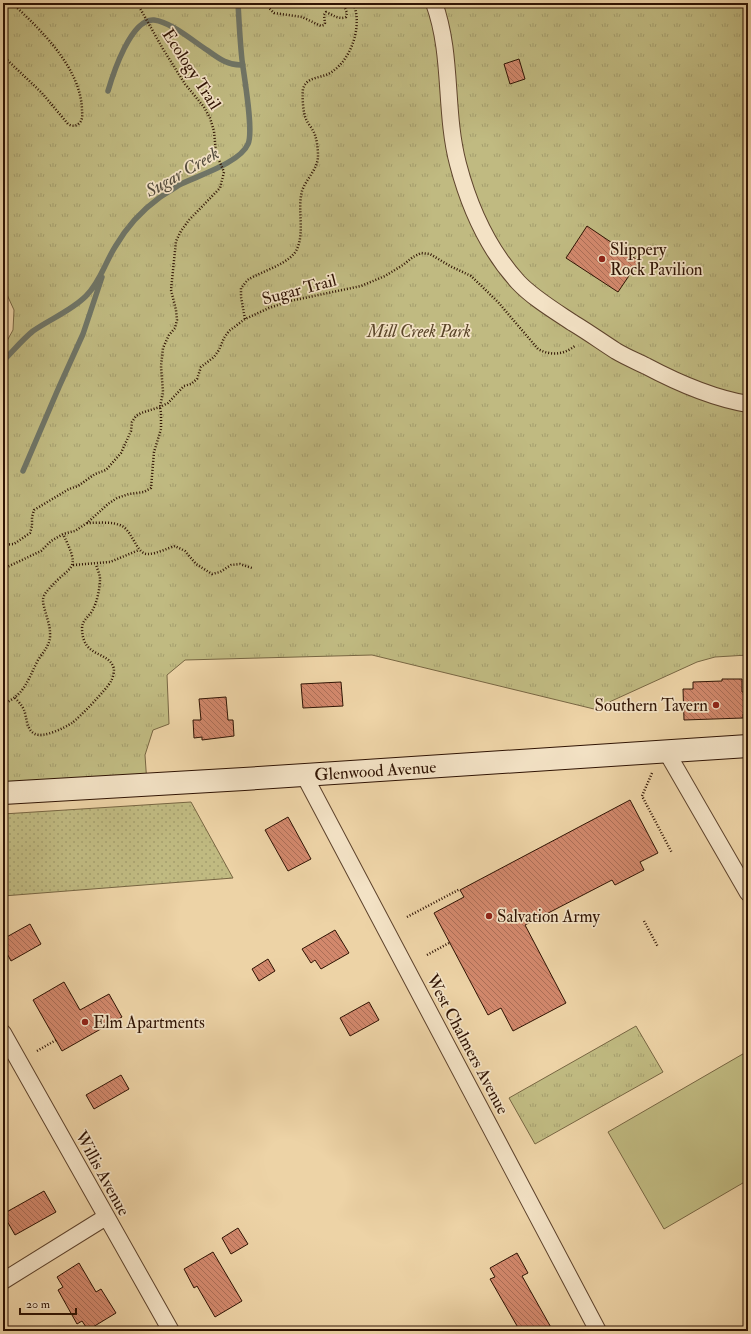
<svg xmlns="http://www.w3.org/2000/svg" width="751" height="1334" font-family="'IM FELL Double Pica',serif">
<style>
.grass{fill:url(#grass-dots);stroke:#786642}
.park{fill:url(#park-tufts);stroke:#786642}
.pitch{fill:#c0ba81;stroke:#786642}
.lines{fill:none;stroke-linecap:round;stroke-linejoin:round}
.stream{stroke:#6f7567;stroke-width:5.5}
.building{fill:url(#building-back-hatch);stroke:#2f1303}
.street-casing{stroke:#5e432c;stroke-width:18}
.secondary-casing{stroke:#2f1303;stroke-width:24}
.path{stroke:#2f1303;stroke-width:2.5;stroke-dasharray:1 2;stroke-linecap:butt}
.street{stroke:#f3e2c5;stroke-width:16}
.secondary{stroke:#f3e2c5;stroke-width:22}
.poi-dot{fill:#8f2418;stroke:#f3e2c5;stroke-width:1.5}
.labels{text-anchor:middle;stroke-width:3.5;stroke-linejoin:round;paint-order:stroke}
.street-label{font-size:17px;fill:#2f1303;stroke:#f3e2c5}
.poi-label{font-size:17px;fill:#2f1303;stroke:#f3e2c5;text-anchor:start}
.park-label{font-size:17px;font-style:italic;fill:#5a4529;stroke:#f3e2c5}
.water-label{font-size:18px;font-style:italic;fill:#544c3d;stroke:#f3e2c5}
</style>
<defs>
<pattern id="grass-dots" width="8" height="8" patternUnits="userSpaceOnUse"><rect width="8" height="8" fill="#c0ba81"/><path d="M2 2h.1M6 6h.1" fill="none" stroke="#a59f6e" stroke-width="1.8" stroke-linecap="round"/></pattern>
<pattern id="park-tufts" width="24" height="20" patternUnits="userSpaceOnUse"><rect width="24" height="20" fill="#c0ba81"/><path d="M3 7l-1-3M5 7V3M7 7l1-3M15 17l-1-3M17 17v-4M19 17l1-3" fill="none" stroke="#a59f6e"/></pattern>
<pattern id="building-back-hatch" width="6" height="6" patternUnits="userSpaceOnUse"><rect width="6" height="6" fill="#d2886c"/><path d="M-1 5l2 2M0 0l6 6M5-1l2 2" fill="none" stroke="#ab6e57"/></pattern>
</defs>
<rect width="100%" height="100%" fill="#edd3a6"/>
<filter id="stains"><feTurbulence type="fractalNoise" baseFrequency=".005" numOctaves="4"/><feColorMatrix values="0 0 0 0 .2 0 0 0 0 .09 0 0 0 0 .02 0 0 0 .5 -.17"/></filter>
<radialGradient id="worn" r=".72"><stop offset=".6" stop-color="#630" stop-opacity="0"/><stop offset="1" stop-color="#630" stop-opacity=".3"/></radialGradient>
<path class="grass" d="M 191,802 L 233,878 L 3,896 L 3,814 Z"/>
<path class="park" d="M 3,3 L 748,3 L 748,655 L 715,657 L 697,662 L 594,709 L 372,655 L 185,660 L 167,675 L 169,724 L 153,730 L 145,755 L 147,784 L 3,795 L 3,348 L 13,330 L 14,310 L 3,286 Z
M 636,1026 L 663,1072 L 535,1144 L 509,1098 Z"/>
<path class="pitch" d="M 748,1051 L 748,1180 L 664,1229 L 608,1132 Z"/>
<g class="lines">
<path class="stream" d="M 108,91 C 113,74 131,18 154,20 C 171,22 193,41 207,50 C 218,58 228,66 243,65
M 3,361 C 13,351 22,340 33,331 C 50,319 71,311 86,296 C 100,282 105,263 115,247 C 126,228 141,211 159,198 C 165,194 173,189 179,185 C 197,176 240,163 248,144 C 254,132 244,76 242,60 C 240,41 239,22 238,3
M 23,471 L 59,387 L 83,334 L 102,277"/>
</g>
<path class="building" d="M 519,59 L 525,79 L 510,84 L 504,64 Z
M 587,226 L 639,261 L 618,292 L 566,258 Z
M 722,679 L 742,679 L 742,692 L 748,692 L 748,714 L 743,714 L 743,718 L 684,720 L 683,689 L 693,689 L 693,682 L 722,681 Z
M 341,682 L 343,706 L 303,708 L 301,684 Z
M 226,697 L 228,720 L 233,720 L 234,736 L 202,740 L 202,737 L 194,738 L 193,720 L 201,720 L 199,699 Z
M 630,800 L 658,853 L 640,862 L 644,870 L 615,885 L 612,880 L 525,925 L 566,1003 L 513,1031 L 501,1008 L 488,1015 L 434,913 L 464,897 L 460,890 Z
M 288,817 L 311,859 L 288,871 L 265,830 Z
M 30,924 L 41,944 L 11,961 L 3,946 L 3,939 Z
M 335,930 L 349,953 L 321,969 L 315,960 L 311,963 L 302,949 Z
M 268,959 L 275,971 L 259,981 L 252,969 Z
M 64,982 L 80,1010 L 109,994 L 122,1017 L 62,1051 L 33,1000 Z
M 369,1002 L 379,1020 L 350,1036 L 340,1018 Z
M 121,1075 L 129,1089 L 94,1109 L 86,1095 Z
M 44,1191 L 56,1212 L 15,1235 L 3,1214 Z
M 238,1228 L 248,1244 L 231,1254 L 222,1238 Z
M 213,1252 L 242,1301 L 215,1317 L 197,1286 L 194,1288 L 184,1269 Z
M 517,1253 L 528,1273 L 522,1276 L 553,1331 L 520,1331 L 490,1279 L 495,1277 L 490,1268 Z
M 79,1263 L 96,1292 L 101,1289 L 116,1313 L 88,1330 L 82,1321 L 77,1324 L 58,1290 L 63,1287 L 57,1277 Z"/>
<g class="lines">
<g class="street-casing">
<path id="street" d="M 434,3 C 453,55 444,111 458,164 C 469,206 488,249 518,282 C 533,298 555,311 573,323 C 588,332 602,342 616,351 C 626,357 636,361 646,366 C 678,383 712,398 748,404
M 666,751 L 748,893
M 304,775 L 598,1331
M 3,1033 L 171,1331
M 3,1281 L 106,1217"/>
</g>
<g class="secondary-casing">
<g id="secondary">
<path id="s1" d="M 3,793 L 244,779 L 748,746"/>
</g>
</g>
<path class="path" d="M 269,3 L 269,8 L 274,13 L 302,17 L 321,26 L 324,25 L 325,23 L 324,15 L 326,12 C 333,15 339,20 346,17 L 347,13 L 343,3
M 3,56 L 42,93 L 68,124 C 73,127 78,126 81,121 C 83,117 82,113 82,109 C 80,67 41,30 12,3
M 245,319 L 241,297 L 241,288 C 244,285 246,281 249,279 C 263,271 291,263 297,249 C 305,231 297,210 302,191 C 306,179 318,169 318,156 C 318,149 317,141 315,135 C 313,129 308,124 306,119 C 303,113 302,96 303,89 C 307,75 324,79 333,71 C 352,58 363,24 353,3
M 87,523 C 98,523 112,521 122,526 C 133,532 137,555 148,554 C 156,554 168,548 175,546 L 185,551 L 196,564 L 212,574 L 220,572 L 231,565 L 240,564 L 252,568
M 3,545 L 14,544 L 30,533 L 32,526 L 32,517 L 34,510 L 69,489 L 78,486 L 95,474 L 106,470 L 121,453 L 131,431 L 132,422 L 136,416 L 141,413 L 160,407 L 168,403 L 184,386 L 191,384 L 197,379 L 201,367 L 214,357 L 219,350 L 224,338 L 229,331 L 245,319 L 269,308 L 290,301 L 361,286 L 385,276 L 403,265 L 413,257 L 421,253 L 430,254 L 450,266 L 471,276 L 498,302 L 538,349 C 551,356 564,355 576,345
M 73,565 L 110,562 L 139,550
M 3,569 L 41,551 L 51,541 L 63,534 L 75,531 L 87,523 L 108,504 L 117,498 L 129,494 L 144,492 L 151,488 L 154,452 L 161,429 L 161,413 L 160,407 L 163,392 L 161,366 L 163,348 L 169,335 L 175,328 L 177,320 L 176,310 L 171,290 L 176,241 L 181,231 L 189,220 L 220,188 L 224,172 L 216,153 L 214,131 L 210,118 L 204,107 L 185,84 L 163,49 L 137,3
M 15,698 C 18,701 22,705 24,710 C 27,717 26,730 35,734 C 44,738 64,728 72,723 C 79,718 107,689 111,681 C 113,678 114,672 114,669 C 109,650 83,659 82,629 C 82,620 88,618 92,611 C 97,603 100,588 100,579 C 100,574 97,569 96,564
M 3,704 C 25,695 28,679 38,660 C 44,651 51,644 50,633 C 50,623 43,608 43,600 C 43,596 46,592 49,589 C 71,563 82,573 63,534
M 652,773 L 642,796 L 672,853
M 407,917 L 460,889
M 644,921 L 658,947
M 427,955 L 449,943
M 37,1051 L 56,1040"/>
<use href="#street" class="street"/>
<use href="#secondary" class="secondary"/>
</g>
<g class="poi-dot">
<circle cx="602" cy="259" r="4"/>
<circle cx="716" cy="705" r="4"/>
<circle cx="489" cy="916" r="4"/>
<circle cx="85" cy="1022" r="4"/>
</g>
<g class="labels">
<g class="street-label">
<text transform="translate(192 69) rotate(57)" y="6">Ecology Trail</text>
<text transform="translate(299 289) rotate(-15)" y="6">Sugar Trail</text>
<text dy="6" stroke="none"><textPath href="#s1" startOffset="373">Glenwood Avenue</textPath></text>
<text transform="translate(468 1044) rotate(62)" y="6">West Chalmers Avenue</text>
<text transform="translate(103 1173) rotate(61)" y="6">Willis Avenue</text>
</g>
<g class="poi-label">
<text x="610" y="255">Slippery<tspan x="610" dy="20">Rock Pavilion</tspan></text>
<text x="708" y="711" text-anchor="end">Southern Tavern</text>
<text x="497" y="922">Salvation Army</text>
<text x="93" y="1028">Elm Apartments</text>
</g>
<g class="park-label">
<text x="419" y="337">Mill Creek Park</text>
</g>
<g class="water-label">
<text transform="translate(182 172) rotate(-30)" y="6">Sugar Creek</text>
</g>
</g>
<rect width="751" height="1334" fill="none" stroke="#edd3a6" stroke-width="16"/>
<rect x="4" y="4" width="743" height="1326" fill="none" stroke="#2f1303" stroke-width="2"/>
<rect x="8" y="8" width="735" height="1318" fill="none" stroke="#2f1303"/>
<path d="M20 1308v6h56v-6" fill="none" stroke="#2f1303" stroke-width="2"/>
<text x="26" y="1308" font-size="12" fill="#2f1303" stroke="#f3e2c5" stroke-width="3" paint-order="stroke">20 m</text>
<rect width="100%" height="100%" filter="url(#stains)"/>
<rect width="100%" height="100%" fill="url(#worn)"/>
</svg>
